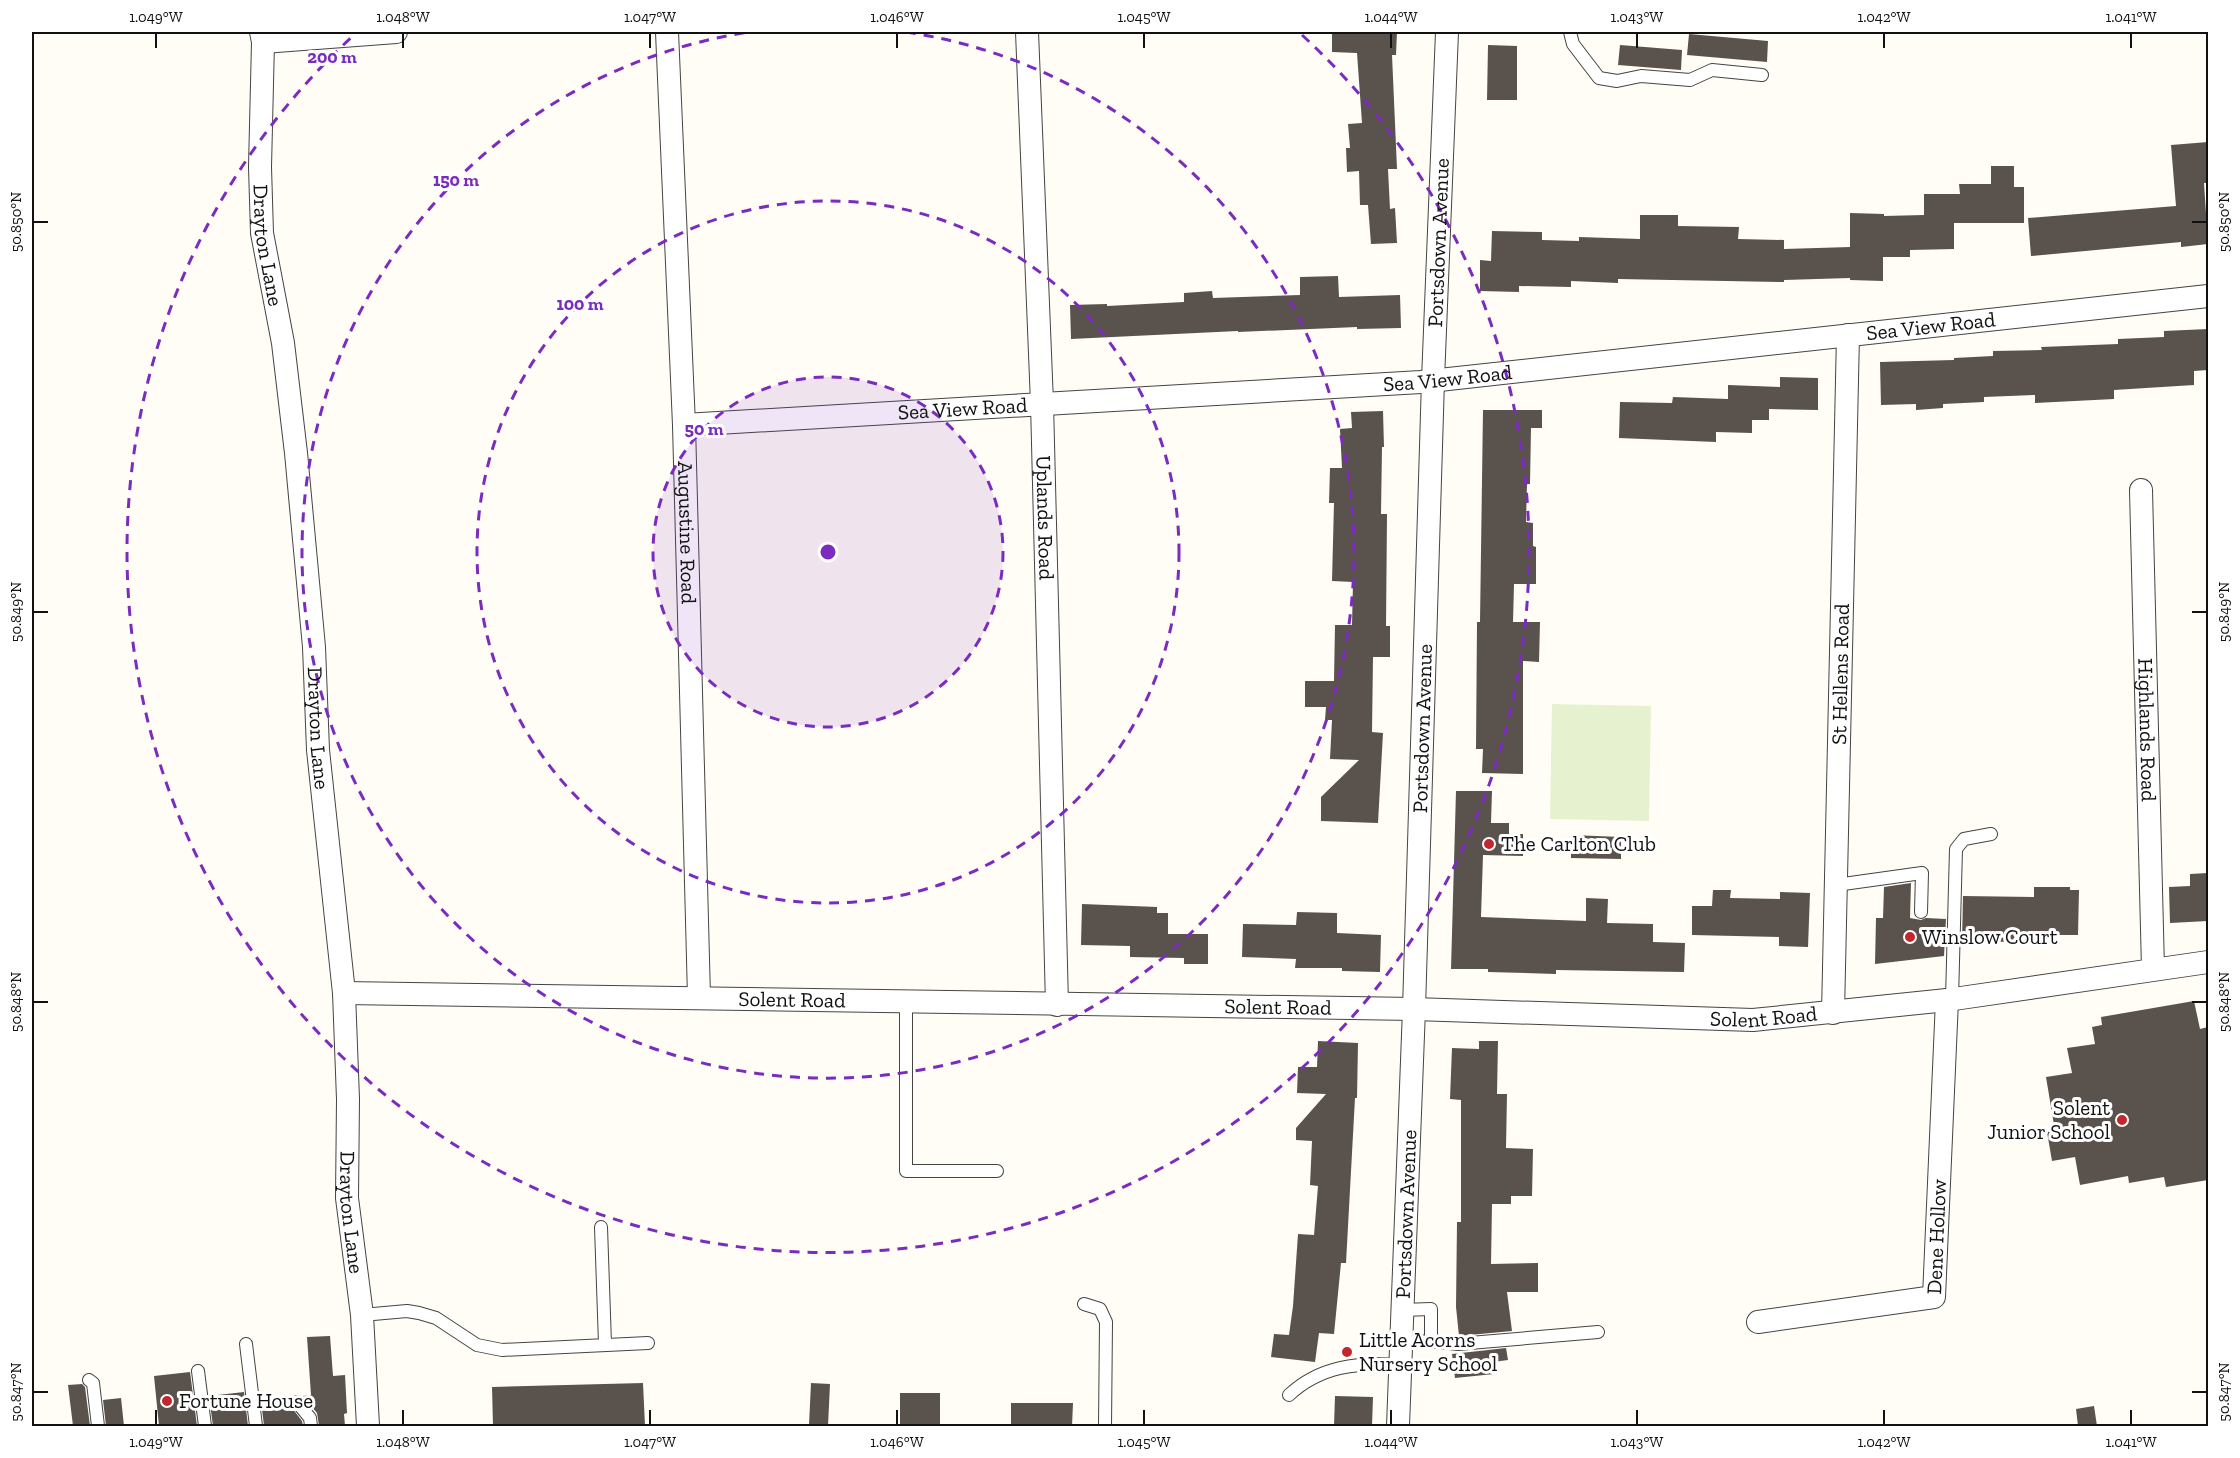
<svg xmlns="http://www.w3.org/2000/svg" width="2240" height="1458" font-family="'Zilla Slab',serif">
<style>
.pitch{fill:#e6f2cf}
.building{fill:#5a524d}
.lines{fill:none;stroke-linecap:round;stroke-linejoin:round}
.lane-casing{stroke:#444;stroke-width:14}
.street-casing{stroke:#444;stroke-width:24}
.lane{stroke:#fff;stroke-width:12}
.street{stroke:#fff;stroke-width:22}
.ticks{fill:none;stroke:#111;stroke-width:2}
.ring{fill:none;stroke:#7b2cbf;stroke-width:3;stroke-dasharray:10 8}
.poi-dot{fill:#c4262e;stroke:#fff;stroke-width:2}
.labels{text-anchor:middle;stroke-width:6;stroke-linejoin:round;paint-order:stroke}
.street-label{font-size:21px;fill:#111;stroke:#fff}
.poi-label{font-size:21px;fill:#111;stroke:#fff;text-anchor:start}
.centre{fill:#7b2cbf;stroke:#fff;stroke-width:3}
.ring-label{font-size:18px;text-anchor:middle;font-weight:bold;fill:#7b2cbf;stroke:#fff;stroke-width:6;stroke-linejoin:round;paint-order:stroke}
.neatline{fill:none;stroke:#111;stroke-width:2}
.ticks-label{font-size:15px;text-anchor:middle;fill:#111}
</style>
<rect width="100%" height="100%" fill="#fffdf5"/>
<path class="pitch" d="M 1552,704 L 1651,706 L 1649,821 L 1550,819 Z"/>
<path class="building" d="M 1332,32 L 1397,32 L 1396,55 L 1392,55 L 1397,169 L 1388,169 L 1390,209 L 1395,208 L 1397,243 L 1371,244 L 1368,205 L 1360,205 L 1359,171 L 1347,172 L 1346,148 L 1350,148 L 1348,124 L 1362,123 L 1357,53 L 1332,52 Z
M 1689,34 L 1768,41 L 1767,62 L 1687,55 Z
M 1488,45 L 1517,46 L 1517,100 L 1487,100 Z
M 1620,45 L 1682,50 L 1681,70 L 1618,65 Z
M 2208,142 L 2208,183 L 2204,183 L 2208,244 L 2181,247 L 2181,242 L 2031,256 L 2028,218 L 2176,206 L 2171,145 Z
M 1991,166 L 2014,166 L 2014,187 L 2024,187 L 2024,223 L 1954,223 L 1954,249 L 1910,250 L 1910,257 L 1883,257 L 1883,281 L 1850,280 L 1850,278 L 1784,280 L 1784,282 L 1618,279 L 1618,283 L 1571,281 L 1571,287 L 1519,286 L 1519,292 L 1480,291 L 1480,260 L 1491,261 L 1492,231 L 1542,232 L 1542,240 L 1579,241 L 1579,237 L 1640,239 L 1640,215 L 1678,215 L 1678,226 L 1739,227 L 1738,239 L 1784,240 L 1784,249 L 1850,247 L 1850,213 L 1884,214 L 1884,216 L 1924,215 L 1924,194 L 1960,194 L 1959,184 L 1991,184 Z
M 1338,276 L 1339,297 L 1400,295 L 1401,328 L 1357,329 L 1357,327 L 1238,332 L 1238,331 L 1071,339 L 1070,305 L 1107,304 L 1107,306 L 1184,302 L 1184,293 L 1212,291 L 1213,298 L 1300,295 L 1300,277 Z
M 2208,329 L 2208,370 L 2194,371 L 2194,385 L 2114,390 L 2114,399 L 2035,403 L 2035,395 L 1984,397 L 1984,402 L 1943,404 L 1943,408 L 1916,410 L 1916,404 L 1881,405 L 1880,362 L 1954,360 L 1954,358 L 1993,356 L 1993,351 L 2042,350 L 2041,347 L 2118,344 L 2118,339 L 2164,337 L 2164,331 Z
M 1780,377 L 1818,378 L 1818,410 L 1769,409 L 1769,420 L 1752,420 L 1752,433 L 1716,432 L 1716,442 L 1619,438 L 1620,402 L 1672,403 L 1673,397 L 1728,399 L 1728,385 L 1780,387 Z
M 1483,410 L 1542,410 L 1542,428 L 1531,428 L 1530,484 L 1527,484 L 1526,522 L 1533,523 L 1533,546 L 1536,547 L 1536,584 L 1514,584 L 1513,622 L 1540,622 L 1539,662 L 1523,661 L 1523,774 L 1482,773 L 1483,749 L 1476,749 L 1477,622 L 1480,622 Z
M 1383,411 L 1384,447 L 1382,447 L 1381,514 L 1387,514 L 1386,626 L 1390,626 L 1390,657 L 1373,657 L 1372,732 L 1383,733 L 1378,823 L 1321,821 L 1321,797 L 1359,760 L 1330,759 L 1332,720 L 1325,720 L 1326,707 L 1305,707 L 1305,681 L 1334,681 L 1335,625 L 1352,625 L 1353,582 L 1332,581 L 1334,503 L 1329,503 L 1330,468 L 1342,468 L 1340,429 L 1352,428 L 1351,412 Z
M 1456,791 L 1492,791 L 1491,823 L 1509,823 L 1509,834 L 1523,834 L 1523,856 L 1483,855 L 1481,917 L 1586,921 L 1586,898 L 1608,899 L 1607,923 L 1653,924 L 1653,942 L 1685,943 L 1684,972 L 1556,970 L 1556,974 L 1488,972 L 1488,969 L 1451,969 Z
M 1571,835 L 1621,837 L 1621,859 L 1571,858 Z
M 2208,873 L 2208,921 L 2170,923 L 2169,887 L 2190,886 L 2190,874 Z
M 1911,883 L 1910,918 L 1921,920 L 1926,918 L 1946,919 L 1944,956 L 1875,964 L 1876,918 L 1883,918 L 1884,887 Z
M 2034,887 L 2070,887 L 2070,890 L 2079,890 L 2078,935 L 2015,935 L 2015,942 L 1962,941 L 1963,896 L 2034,897 Z
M 1713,890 L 1731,890 L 1730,898 L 1780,899 L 1780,892 L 1810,893 L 1808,947 L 1779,946 L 1779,937 L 1692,935 L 1692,906 L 1712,906 Z
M 1082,904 L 1157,907 L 1157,913 L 1168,913 L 1168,934 L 1208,934 L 1208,964 L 1184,964 L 1184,958 L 1130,957 L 1130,946 L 1081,945 Z
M 1297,912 L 1337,913 L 1337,933 L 1381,935 L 1380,972 L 1342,971 L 1342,968 L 1295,968 L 1296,959 L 1242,957 L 1243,924 L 1296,925 Z
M 2194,1001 L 2200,1029 L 2208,1027 L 2208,1180 L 2166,1187 L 2164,1177 L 2129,1183 L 2128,1176 L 2080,1185 L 2075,1157 L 2052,1161 L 2047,1132 L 2055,1131 L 2046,1077 L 2072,1073 L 2067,1048 L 2095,1044 L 2092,1027 L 2102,1025 L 2101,1017 Z
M 1318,1041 L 1358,1043 L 1357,1098 L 1355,1098 L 1346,1263 L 1341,1263 L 1334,1334 L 1319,1333 L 1315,1362 L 1271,1357 L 1274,1334 L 1289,1335 L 1293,1306 L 1298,1234 L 1314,1235 L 1318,1186 L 1310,1185 L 1312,1141 L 1296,1140 L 1296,1128 L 1326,1094 L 1297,1093 L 1298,1067 L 1317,1067 Z
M 1479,1041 L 1498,1041 L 1497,1094 L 1507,1094 L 1506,1148 L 1533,1149 L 1532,1196 L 1511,1196 L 1511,1204 L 1492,1204 L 1491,1264 L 1538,1263 L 1538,1292 L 1507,1292 L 1512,1331 L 1459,1336 L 1456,1307 L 1457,1222 L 1461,1222 L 1461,1100 L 1450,1099 L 1452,1048 L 1479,1049 Z
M 330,1336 L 333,1376 L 345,1375 L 347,1413 L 344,1414 L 345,1426 L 319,1426 L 317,1413 L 303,1396 L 311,1395 L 307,1337 Z
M 1506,1348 L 1508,1360 L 1493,1362 L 1494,1374 L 1455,1378 L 1452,1354 Z
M 190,1372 L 197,1426 L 159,1426 L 154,1376 Z
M 643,1383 L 645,1426 L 493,1426 L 492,1387 Z
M 811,1383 L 830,1384 L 828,1426 L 809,1425 Z
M 82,1384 L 85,1387 L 90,1426 L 73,1426 L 68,1385 Z
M 244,1392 L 248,1426 L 213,1426 L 209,1396 Z
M 900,1393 L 940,1393 L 940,1426 L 900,1426 Z
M 1335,1396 L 1373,1397 L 1372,1426 L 1334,1426 Z
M 121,1398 L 124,1426 L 106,1426 L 103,1400 Z
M 290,1398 L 289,1404 L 302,1421 L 303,1426 L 264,1426 L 261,1401 Z
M 1011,1403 L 1073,1403 L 1072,1426 L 1011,1426 Z
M 2094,1406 L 2097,1426 L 2078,1426 L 2076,1409 Z"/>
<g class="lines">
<g class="lane-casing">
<path id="lane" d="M 1570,32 L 1573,44 L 1599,78 L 1617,81 L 1641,76 L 1690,80 L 1712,70 L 1762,75
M 1836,885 L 1922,873 L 1921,912
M 1952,999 L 1956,849 L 1964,839 L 1991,834
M 906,1003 L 906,1171 L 997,1171
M 601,1227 L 605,1344
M 1084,1304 L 1100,1309 L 1106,1322 L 1105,1426
M 1402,1310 L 1431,1309 L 1431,1341
M 362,1315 L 407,1311 L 419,1313 L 436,1318 L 477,1345 L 502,1350 L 648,1343
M 1400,1343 L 1431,1341 L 1458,1344 L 1598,1332
M 246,1344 L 256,1426
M 198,1371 L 205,1426
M 89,1380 L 93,1383 L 98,1426
M 1289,1395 C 1320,1366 1358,1362 1399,1365
M 297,1402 L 310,1418 L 311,1426"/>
</g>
<g class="street-casing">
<g id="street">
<path id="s1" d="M 261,32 L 263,42 L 260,167 L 262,233 L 283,343 L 296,453 L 314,647 L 318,750 L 344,993 L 348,1099 L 347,1198 L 362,1315 L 368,1426"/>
<path id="s2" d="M 667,32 L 684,425 L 699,997"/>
<path id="s3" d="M 1027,32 L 1042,403 L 1057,1005"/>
<path d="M 263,42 L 396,32"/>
<path id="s4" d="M 684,425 L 1421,382 L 2208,296"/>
<path id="s5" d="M 2141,490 L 2153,969"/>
<path id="s6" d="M 344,993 L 1414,1009 L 1753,1020 L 1947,1000 L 2208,962"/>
<path id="s7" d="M 1833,1013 L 1848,335"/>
<path id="s8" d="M 1758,1322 L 1934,1297 L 1947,1000"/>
<path id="s9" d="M 1398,1426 L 1414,1009 L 1433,380 L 1447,32"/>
</g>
</g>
<use href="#lane" class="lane"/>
<use href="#street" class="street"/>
</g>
<path class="ticks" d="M 156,33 L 156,48M 403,33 L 403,48M 650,33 L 650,48M 897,33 L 897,48M 1144,33 L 1144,48M 1391,33 L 1391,48M 1637,33 L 1637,48M 1884,33 L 1884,48M 2131,33 L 2131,48M 33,222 L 48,222M 2192,222 L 2207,222M 33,612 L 48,612M 2192,612 L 2207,612M 33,1002 L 48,1002M 2192,1002 L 2207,1002M 33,1392 L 48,1392M 2192,1392 L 2207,1392M 156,1410 L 156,1425M 403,1410 L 403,1425M 650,1410 L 650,1425M 897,1410 L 897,1425M 1144,1410 L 1144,1425M 1391,1410 L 1391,1425M 1637,1410 L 1637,1425M 1884,1410 L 1884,1425M 2131,1410 L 2131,1425"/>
<circle cx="828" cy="552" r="175" fill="#7b2cbf" fill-opacity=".12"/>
<g class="ring">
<circle cx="828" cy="552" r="175"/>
<circle cx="828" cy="552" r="351"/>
<path d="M906 32A526 526 0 1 1 750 32"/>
<path d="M1302 35A701 701 0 1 1 354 35"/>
</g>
<g class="poi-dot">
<circle cx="1489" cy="844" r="6"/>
<circle cx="1910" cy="937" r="6"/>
<circle cx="2122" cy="1120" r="6"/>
<circle cx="1347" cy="1352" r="6"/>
<circle cx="167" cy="1401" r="6"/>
</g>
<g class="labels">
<g class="street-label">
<text dy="7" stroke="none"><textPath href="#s9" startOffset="1184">Portsdown Avenue</textPath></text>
<text dy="7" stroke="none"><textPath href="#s1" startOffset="214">Drayton Lane</textPath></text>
<text dy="7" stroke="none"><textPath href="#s4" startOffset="1251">Sea View Road</textPath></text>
<text dy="7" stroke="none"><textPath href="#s4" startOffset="765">Sea View Road</textPath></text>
<text dy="7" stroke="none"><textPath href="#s4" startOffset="279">Sea View Road</textPath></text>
<text dy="7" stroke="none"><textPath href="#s3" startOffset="486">Uplands Road</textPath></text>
<text dy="7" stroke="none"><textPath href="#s2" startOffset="501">Augustine Road</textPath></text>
<text dy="7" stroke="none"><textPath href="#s7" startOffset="339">St Hellens Road</textPath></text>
<text dy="7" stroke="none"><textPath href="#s1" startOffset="700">Drayton Lane</textPath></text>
<text dy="7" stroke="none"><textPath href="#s9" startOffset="698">Portsdown Avenue</textPath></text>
<text dy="7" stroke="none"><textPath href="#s5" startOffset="240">Highlands Road</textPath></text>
<text dy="7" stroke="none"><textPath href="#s6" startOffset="448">Solent Road</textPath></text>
<text dy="7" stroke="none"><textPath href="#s6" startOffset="934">Solent Road</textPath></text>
<text dy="7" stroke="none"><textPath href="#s6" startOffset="1420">Solent Road</textPath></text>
<text dy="7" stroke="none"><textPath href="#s1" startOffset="1186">Drayton Lane</textPath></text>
<text dy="7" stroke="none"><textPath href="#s9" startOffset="212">Portsdown Avenue</textPath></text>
<text dy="7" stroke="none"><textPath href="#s8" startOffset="238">Dene Hollow</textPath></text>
</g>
<g class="poi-label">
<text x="1501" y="851">The Carlton Club</text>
<text x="1922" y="944">Winslow Court</text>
<text x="2110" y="1115" text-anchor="end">Solent<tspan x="2110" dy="24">Junior School</tspan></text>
<text x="1359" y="1347">Little Acorns<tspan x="1359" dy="24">Nursery School</tspan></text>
<text x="179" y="1408">Fortune House</text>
</g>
</g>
<circle cx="828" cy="552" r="9" class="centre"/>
<g class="ring-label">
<text x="332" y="63">200 m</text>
<text x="456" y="186">150 m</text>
<text x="580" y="310">100 m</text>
<text x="704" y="435">50 m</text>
</g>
<rect width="2240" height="1458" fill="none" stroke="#ffffff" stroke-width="66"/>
<rect x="33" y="33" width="2174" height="1392" class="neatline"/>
<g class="ticks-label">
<text x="156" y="22">1.049°W</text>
<text x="403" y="22">1.048°W</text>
<text x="650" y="22">1.047°W</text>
<text x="897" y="22">1.046°W</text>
<text x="1144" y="22">1.045°W</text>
<text x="1391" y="22">1.044°W</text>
<text x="1637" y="22">1.043°W</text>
<text x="1884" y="22">1.042°W</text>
<text x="2131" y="22">1.041°W</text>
<text transform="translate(16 222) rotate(-90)" y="5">50.850°N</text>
<text transform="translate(2224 222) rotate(-90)" y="5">50.850°N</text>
<text transform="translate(16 612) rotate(-90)" y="5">50.849°N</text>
<text transform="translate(2224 612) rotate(-90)" y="5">50.849°N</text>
<text transform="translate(16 1002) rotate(-90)" y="5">50.848°N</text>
<text transform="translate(2224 1002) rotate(-90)" y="5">50.848°N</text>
<text transform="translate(16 1392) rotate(-90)" y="5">50.847°N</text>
<text transform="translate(2224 1392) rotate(-90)" y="5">50.847°N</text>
<text x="156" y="1447">1.049°W</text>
<text x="403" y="1447">1.048°W</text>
<text x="650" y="1447">1.047°W</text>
<text x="897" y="1447">1.046°W</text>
<text x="1144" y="1447">1.045°W</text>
<text x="1391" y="1447">1.044°W</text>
<text x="1637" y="1447">1.043°W</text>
<text x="1884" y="1447">1.042°W</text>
<text x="2131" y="1447">1.041°W</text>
</g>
</svg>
